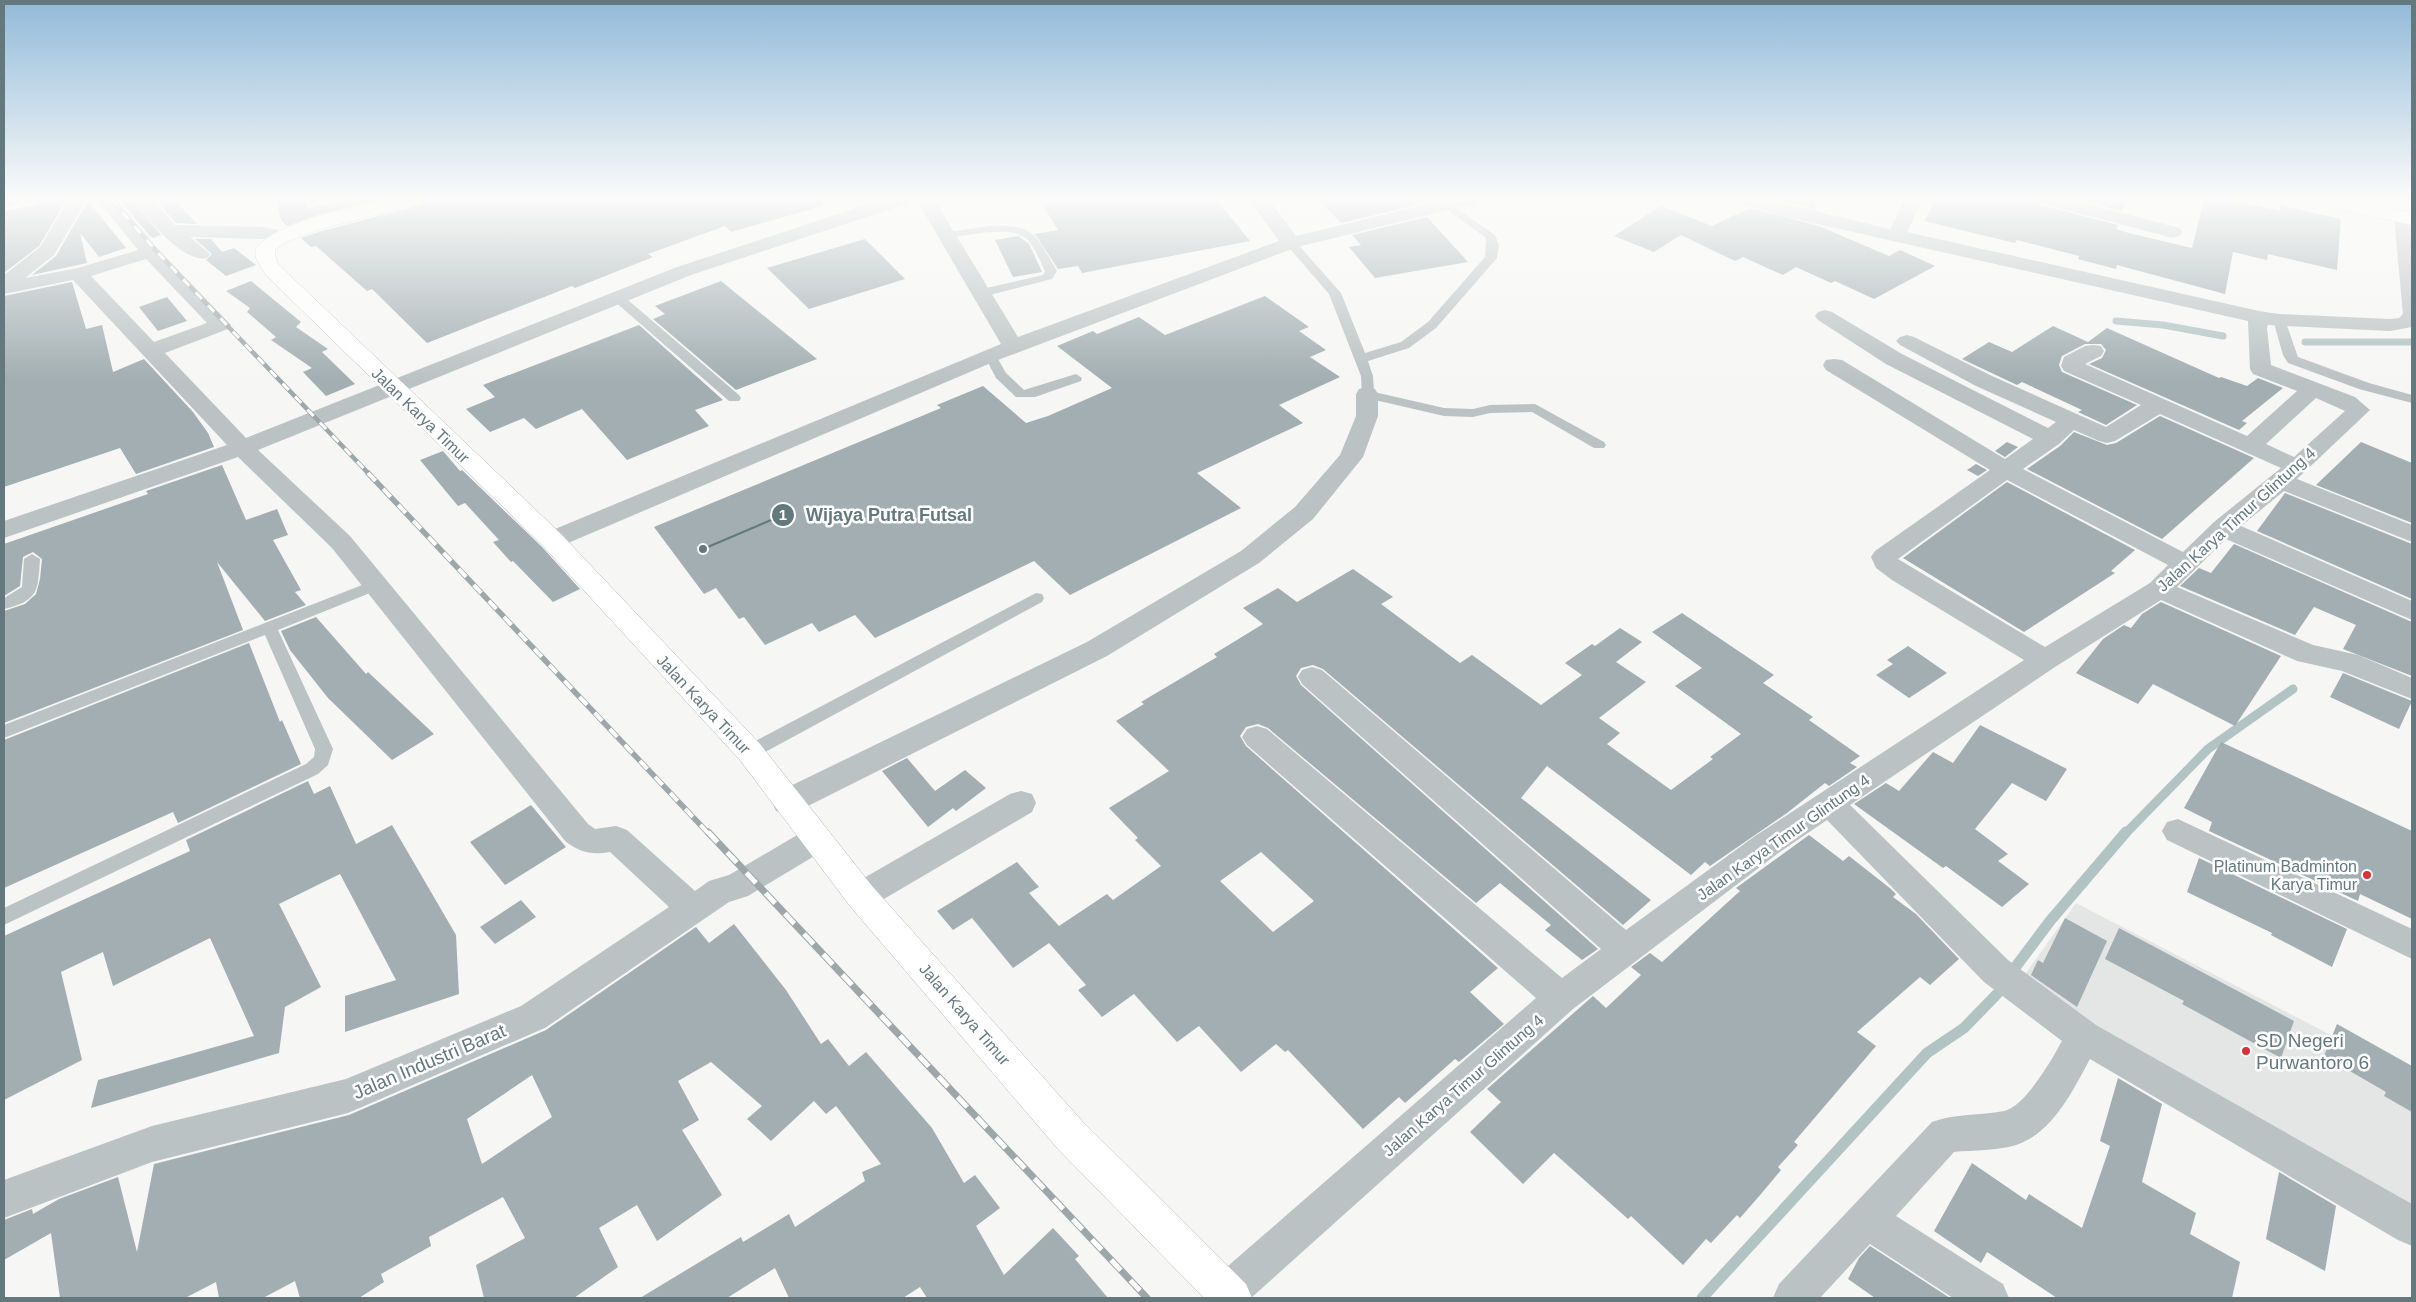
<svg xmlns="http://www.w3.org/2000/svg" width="2416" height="1302" font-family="Arial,sans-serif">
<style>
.built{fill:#e4e6e5}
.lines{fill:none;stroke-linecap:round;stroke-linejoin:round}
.stream-far2{stroke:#b2c3c3;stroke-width:7}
.stream-far1{stroke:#b2c3c3;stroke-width:9}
.stream{stroke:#b2c3c3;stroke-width:11}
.building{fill:#a2aeb1;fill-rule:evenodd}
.secondary-casing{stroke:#aeb6b8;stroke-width:1}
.highway-casing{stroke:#afb5b7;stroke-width:1}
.lane{fill:#bbc2c3;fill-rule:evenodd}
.street{fill:#bbc2c3;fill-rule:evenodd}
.secondary{fill:#fff;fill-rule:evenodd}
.highway{fill:#fff;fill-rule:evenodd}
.rail-far2-casing{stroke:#9da7aa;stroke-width:4.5}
.rail-far1-casing{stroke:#9da7aa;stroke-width:5.5}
.rail-casing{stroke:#9da7aa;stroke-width:7}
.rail-far2{stroke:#fff;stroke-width:3;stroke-dasharray:9;stroke-linecap:butt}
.rail-far1{stroke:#fff;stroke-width:4;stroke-dasharray:11;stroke-linecap:butt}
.rail{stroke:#fff;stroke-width:5;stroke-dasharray:14;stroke-linecap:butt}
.poi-dot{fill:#d7333c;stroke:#fff;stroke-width:2}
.labels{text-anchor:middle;stroke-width:5;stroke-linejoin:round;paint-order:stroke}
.street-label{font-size:16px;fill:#63797d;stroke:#fff}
.poi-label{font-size:16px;fill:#63797d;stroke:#fff;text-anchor:end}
.near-poi-label{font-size:19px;fill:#63797d;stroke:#fff;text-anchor:start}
.near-street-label{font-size:19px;fill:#63797d;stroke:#fff}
.leader{fill:none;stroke:#63797d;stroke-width:2}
.callout-dot{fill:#63797d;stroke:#fff;stroke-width:2}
.mark-label{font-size:15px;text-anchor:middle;font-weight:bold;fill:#fff}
.callout-label{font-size:18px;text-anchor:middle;font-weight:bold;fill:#63797d;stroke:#fff;stroke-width:5;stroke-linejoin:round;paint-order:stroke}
</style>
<rect width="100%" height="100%" fill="#f6f6f4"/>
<path class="built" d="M 2076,903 L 2412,1077 L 2412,1212 L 2085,1025 L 2021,980 Z"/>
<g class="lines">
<path class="stream-far2" d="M 2116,321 L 2163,325 L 2223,336
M 2305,342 L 2412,342"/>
<path class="stream-far1" d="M 2125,834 L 2208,749 L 2293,689"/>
<path class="stream" d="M 2014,969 L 2050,921 L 2126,832
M 1702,1298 L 1927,1053 L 1964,1028 L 1997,994"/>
</g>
<path class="building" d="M 36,199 L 67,199 L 39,246 L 4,273 L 4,211 L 36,205 Z
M 119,199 L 131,199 L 161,235 L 153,238 L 149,235 Z
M 155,199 L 174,199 L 197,224 L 176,223 Z
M 276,199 L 302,199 L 308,209 L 351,199 L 382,199 L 318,215 L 287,226 L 281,220 Z
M 426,199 L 821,199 L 822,206 L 731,232 L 725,226 L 648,254 L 653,257 L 575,288 L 572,286 L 427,343 L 372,289 L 367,291 L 316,246 L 311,247 L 301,238 L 322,231 L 421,205 Z
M 1039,199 L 1216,199 L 1250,241 L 1082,273 L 1078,266 L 1058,269 L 1035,234 L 1058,230 Z
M 1318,199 L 1410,199 L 1416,205 L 1341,223 Z
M 1775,199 L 1817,199 L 1814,209 Z
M 1936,199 L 2035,199 L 2040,205 L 2118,225 L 2116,229 L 2129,233 L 2192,248 L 2204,199 L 2227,199 L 2280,211 L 2280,205 L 2341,219 L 2337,270 L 2268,254 L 2267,260 L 2233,252 L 2225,294 L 2117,265 L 2116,269 L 2078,259 L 2079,256 L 2017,240 L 2015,243 L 1924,221 Z
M 2076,199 L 2126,199 L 2122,211 Z
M 88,201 L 126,248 L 99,257 L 80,233 L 87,263 L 32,275 L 56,256 Z
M 1661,206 L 1712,226 L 1750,208 L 1819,226 L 1889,256 L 1900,250 L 1935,266 L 1874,299 L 1835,281 L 1831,283 L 1796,267 L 1783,275 L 1743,257 L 1735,261 L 1681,235 L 1654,252 L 1614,236 Z
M 1427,217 L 1468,262 L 1375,278 L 1349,247 L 1361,245 L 1352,235 Z
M 1018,236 L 1029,244 L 1042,272 L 1013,277 L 995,240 Z
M 195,239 L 211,239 L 222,252 L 234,248 L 256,265 L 226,276 L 206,260 L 212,254 Z
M 865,239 L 905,279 L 809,309 L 767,268 Z
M 251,281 L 301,322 L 296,327 L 328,349 L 322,352 L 355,384 L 326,396 L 303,372 L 312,368 L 271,340 L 276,337 L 247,312 L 250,308 L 226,291 Z
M 721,281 L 817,359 L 736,390 L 653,319 L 665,314 L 655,306 Z
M 72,282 L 86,329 L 102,325 L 113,372 L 144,359 L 193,412 L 208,433 L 214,447 L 136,474 L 120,448 L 4,487 L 4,296 Z
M 1265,296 L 1309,327 L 1299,331 L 1326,350 L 1310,357 L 1340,377 L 1279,405 L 1303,423 L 1197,473 L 1241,508 L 1070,595 L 1034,561 L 875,638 L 855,615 L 819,632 L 812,623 L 765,645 L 744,617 L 739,619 L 716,588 L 704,594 L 654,527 L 941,408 L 937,405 L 983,386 L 1026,423 L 1048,416 L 1112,388 L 1057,346 L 1093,331 L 1097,334 L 1139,317 L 1165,335 Z
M 167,297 L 187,321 L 158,331 L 139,307 Z
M 639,325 L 723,400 L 695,410 L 709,426 L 627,460 L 582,409 L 536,429 L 524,418 L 490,432 L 466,409 L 495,397 L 483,385 Z
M 2053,326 L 2088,342 L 2107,328 L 2219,378 L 2221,377 L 2247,386 L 2258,378 L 2283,388 L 2242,421 L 2247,423 L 2239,430 L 2089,364 L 2102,358 L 2106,350 L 2101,344 L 2085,344 L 2062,356 L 2059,365 L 2062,372 L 2137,405 L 2106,425 L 2078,412 L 2082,410 L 2022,382 L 2017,385 L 1962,359 L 1989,342 L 2012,352 Z
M 2160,416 L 2254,458 L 2162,539 L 2027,469 L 2060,446 L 2074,432 L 2107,445 L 2116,443 Z
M 2007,442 L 2018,447 L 2005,457 L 1995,451 Z
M 2361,442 L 2412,463 L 2412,523 L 2316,485 Z
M 443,451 L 460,471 L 462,470 L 542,547 L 580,589 L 553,602 L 513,561 L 511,562 L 493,542 L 499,540 L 465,503 L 458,506 L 420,460 Z
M 1976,464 L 1987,470 L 1978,476 L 1967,470 Z
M 222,465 L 246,520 L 277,509 L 288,535 L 273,540 L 301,590 L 295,592 L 306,605 L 265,621 L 217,562 L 243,630 L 4,723 L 4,611 L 25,604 L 36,594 L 40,579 L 42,559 L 33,552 L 23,557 L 20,586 L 4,596 L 4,544 L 148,494 L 146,491 Z
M 2007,482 L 2135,550 L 2111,571 L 2115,573 L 2024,632 L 1903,558 Z
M 2285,493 L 2412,544 L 2412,599 L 2257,531 Z
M 2234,544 L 2412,622 L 2412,676 L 2343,649 L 2356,625 L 2314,607 L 2295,635 L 2180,586 L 2199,568 L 2211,573 Z
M 1353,569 L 1393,597 L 1381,604 L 1460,663 L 1472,655 L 1541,705 L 1582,675 L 1565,663 L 1592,644 L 1595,646 L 1620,628 L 1642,642 L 1616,662 L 1646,682 L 1599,718 L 1620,733 L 1607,744 L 1671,790 L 1713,759 L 1710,757 L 1741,734 L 1675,686 L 1702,668 L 1652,632 L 1682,613 L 1774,675 L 1763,683 L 1813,717 L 1809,720 L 1860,756 L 1850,763 L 1857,767 L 1829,786 L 1825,783 L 1787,813 L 1710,866 L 1705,862 L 1691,875 L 1547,766 L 1521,798 L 1651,900 L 1623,925 L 1323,669 L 1313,665 L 1301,668 L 1296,676 L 1301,685 L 1598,949 L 1582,960 L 1545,930 L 1551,925 L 1500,883 L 1476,903 L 1268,728 L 1258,724 L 1246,727 L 1240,736 L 1246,746 L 1498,968 L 1470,992 L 1504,1024 L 1459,1062 L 1455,1059 L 1405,1103 L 1399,1097 L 1363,1129 L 1288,1050 L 1285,1052 L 1276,1044 L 1241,1072 L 1199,1026 L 1177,1042 L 1134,994 L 1102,1017 L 1078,990 L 1086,985 L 1049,943 L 1013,968 L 972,918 L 953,930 L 937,911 L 1017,862 L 1039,887 L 1029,893 L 1059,926 L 1107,894 L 1113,900 L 1161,866 L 1135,840 L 1138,838 L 1109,808 L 1169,771 L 1116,721 L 1144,704 L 1141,702 L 1217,657 L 1214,654 L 1263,624 L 1243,608 L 1278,588 L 1297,602 ZM 1261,852 L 1314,901 L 1273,932 L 1220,881 Z
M 2161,602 L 2281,656 L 2235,726 L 2153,684 L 2138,704 L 2076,673 L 2103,639 L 2124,625 L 2131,628 L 2142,614 Z
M 316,617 L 366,674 L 368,672 L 434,734 L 392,760 L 328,698 L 290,650 L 281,631 Z
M 249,643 L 280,722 L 282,720 L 301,764 L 178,823 L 173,812 L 4,888 L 4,740 Z
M 1908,646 L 1947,673 L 1909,698 L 1876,675 L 1893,664 L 1887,660 Z
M 2343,673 L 2412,701 L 2399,729 L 2330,697 Z
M 1980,725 L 2067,769 L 2046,801 L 2012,783 L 1975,829 L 2008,854 L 1998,861 L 2029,884 L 2002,907 L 1946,866 L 1943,868 L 1854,804 L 1886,783 L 1899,791 L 1933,752 L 1953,763 Z
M 2221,742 L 2412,831 L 2412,919 L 2360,894 L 2358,901 L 2209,831 L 2212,822 L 2184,808 Z
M 907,758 L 935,791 L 965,770 L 986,788 L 956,811 L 953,808 L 928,827 L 882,771 Z
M 308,781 L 314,794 L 330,786 L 356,844 L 392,825 L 456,935 L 459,994 L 345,1032 L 345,996 L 396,980 L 340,874 L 279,904 L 321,987 L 285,1007 L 279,1053 L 91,1108 L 98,1080 L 254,1036 L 210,938 L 113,986 L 103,952 L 61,972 L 82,1060 L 4,1100 L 4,936 L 190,851 L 186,840 Z
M 531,805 L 566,847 L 505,885 L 470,842 Z
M 1809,835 L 1843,861 L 1849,856 L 1891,889 L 1896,894 L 1893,897 L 1916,914 L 1959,959 L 1930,985 L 1920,977 L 1857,1032 L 1876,1046 L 1794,1142 L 1798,1145 L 1778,1167 L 1781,1170 L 1761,1194 L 1740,1218 L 1737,1215 L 1711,1243 L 1706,1239 L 1683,1265 L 1631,1216 L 1628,1219 L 1554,1153 L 1523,1184 L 1470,1132 L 1501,1102 L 1487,1089 L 1593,996 L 1606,1008 L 1641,975 L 1631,967 L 1650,953 L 1662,962 L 1740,891 L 1736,888 Z
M 2199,858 L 2347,929 L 2332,967 L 2271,935 L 2272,933 L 2187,892 Z
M 521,900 L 536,917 L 495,944 L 480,927 Z
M 2065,918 L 2107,941 L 2077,1007 L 2031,975 L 2038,960 L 2043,963 Z
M 734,924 L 786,990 L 821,1044 L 828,1039 L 849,1066 L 866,1052 L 932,1128 L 964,1183 L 975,1175 L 1000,1208 L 976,1226 L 1004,1275 L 1053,1228 L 1079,1256 L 1075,1259 L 1108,1298 L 927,1298 L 920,1287 L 903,1298 L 789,1298 L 775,1268 L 727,1298 L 640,1298 L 741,1237 L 743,1242 L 789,1214 L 795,1227 L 865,1181 L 862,1172 L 881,1164 L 836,1106 L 826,1114 L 814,1101 L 771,1141 L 747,1119 L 762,1106 L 711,1062 L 678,1081 L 699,1120 L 682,1130 L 722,1195 L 657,1241 L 637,1205 L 599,1228 L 618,1267 L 574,1298 L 484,1298 L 476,1265 L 525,1238 L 503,1197 L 429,1237 L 431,1246 L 381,1274 L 384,1282 L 359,1298 L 300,1298 L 295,1281 L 263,1298 L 219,1298 L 216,1282 L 185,1298 L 60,1298 L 51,1233 L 4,1260 L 4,1220 L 32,1209 L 33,1214 L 59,1199 L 118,1177 L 137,1252 L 154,1164 L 349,1115 L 546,1030 L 696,927 L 709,943 ZM 532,1075 L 552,1117 L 482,1164 L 467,1119 Z
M 2119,928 L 2294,1021 L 2281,1058 L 2182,1004 L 2184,1001 L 2105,959 Z
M 2337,1024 L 2412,1066 L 2412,1112 L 2384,1096 L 2386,1092 L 2324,1056 Z
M 2118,1078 L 2162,1104 L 2142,1182 L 2196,1213 L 2190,1234 L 2240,1262 L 2232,1298 L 2057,1298 L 1987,1252 L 1981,1263 L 1934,1231 L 1972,1163 L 2026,1200 L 2029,1194 L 2082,1228 L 2110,1146 L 2100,1141 Z
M 2279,1172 L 2336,1206 L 2325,1271 L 2266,1239 Z
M 1870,1246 L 1950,1298 L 1875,1298 L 1848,1279 L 1859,1258 Z"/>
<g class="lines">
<g class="secondary-casing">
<path id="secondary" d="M 392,199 L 424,199 L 421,203 L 321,229 L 284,243 L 275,250 L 275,255 L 278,264 L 561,534 L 760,744 L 872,886 L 1083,1122 L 1246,1284 L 1252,1298 L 1204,1298 L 1057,1148 L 850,906 L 740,760 L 543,546 L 265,274 L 256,258 L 256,249 C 275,221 358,207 392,199 Z"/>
</g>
<g class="highway-casing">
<path id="highway" d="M 2307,199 L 2343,199 L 2412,213 L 2412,225 L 2316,204 L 2310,203 Z"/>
</g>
<path class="lane" d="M 1449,203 L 1495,235 L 1499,245 L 1497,258 L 1436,328 L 1409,348 L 1368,361 L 1373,376 L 1374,392 L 1444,408 L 1473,409 L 1490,405 L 1535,404 L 1604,442 L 1606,445 L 1604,448 L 1594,448 L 1532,412 L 1490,413 L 1473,417 L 1444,416 L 1362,397 L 1361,376 L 1329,294 L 1285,243 L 1287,241 L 1295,241 L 1341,293 L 1365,353 L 1401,342 L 1428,322 L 1485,257 L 1486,238 L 1445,208 L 1444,206 Z
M 991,226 C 1036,224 1036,236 1057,271 L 1052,279 L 982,297 L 978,296 L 978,290 L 1043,275 L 1045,271 C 1040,261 1035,248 1028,240 C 1013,224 967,236 947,238 L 941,235 L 947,232 Z
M 617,293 L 621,294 L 739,395 L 741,398 L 739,401 L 729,401 L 613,300 L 611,297 Z
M 2279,316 L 2285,320 L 2298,357 L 2369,383 L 2412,395 L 2412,403 L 2359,389 L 2288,363 L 2283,355 L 2273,320 Z
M 990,351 L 994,352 L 1006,373 L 1024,390 L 1076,374 L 1082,378 L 1081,381 L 1035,397 L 1016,397 L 996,378 L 984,355 Z
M 32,554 L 40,559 C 38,590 39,601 4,609 L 4,598 L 22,587 L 24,559 Z
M 375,580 L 380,581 L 383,585 L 380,589 L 278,630 L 333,749 L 328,765 L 318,774 L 4,925 L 4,908 L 306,764 L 314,757 L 315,749 L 265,635 L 4,738 L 4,725 Z
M 1036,593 L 1042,594 L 1044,598 L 1042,602 L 756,757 L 750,759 L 744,757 L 741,752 L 744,747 Z"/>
<path class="street" d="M 4,199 L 22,199 L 19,203 L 4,209 Z
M 69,199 L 87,199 L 54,255 L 25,278 L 78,268 L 138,250 L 97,199 L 116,199 L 157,248 L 231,325 L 228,329 L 165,353 L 246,438 L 677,267 L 884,199 L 912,199 L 909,203 L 691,275 L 258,450 L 350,536 L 588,824 L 595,829 L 616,826 L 627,830 L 695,891 L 709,881 L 729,875 L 804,831 L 815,827 L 826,831 L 831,840 L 826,849 L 748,896 L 729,902 L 545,1028 L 348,1113 L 152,1162 L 4,1218 L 4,1180 L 152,1126 L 346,1079 L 521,1006 L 669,907 L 610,852 C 591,855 582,853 566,842 L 332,548 L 238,457 L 4,538 L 4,521 L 227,445 L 73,280 L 4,294 L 4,275 L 40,247 ZM 146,259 L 207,323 L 154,342 L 91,276 Z
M 133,199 L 152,199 L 175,225 L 264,227 L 286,232 L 289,236 L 286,240 L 279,242 L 264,239 L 190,237 L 210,254 L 207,258 C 184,264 145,217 133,199 Z
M 916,199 L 934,199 L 1018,337 L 1279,241 L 1249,199 L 1268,199 L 1296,236 L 1449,199 L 1480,199 L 1477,203 L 1297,247 L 998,360 L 561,546 L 552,548 L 543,546 L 539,540 L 543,534 L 1001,344 Z
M 1737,199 L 1766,199 L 1890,229 L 1905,199 L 1923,199 L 1907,232 L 2259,311 L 2279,314 L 2390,319 L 2399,318 L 2403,314 L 2394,217 L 2396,213 L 2410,213 L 2412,217 L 2412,327 L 2390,331 L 2268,325 L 2267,328 L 2271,365 L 2355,397 L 2370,410 L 2297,479 L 2412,525 L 2412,542 L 2284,491 L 2241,526 L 2412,601 L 2412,620 L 2226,539 L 2177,587 L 2313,645 L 2358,655 L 2412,678 L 2412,699 L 2342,671 L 2297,661 L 2161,600 L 2055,667 L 1850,805 L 2008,960 L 2096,1025 L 2412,1204 L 2412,1246 L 2398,1240 L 2090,1059 C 2073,1090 2053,1133 2016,1145 C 1997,1151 1974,1150 1954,1152 L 1896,1216 L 2003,1284 L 2009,1298 L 1953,1298 L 1870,1244 L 1820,1298 L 1773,1298 L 1779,1284 L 1932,1122 C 1955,1113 1980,1116 2004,1111 C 2025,1107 2052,1059 2062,1041 L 1984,982 L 1827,820 L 1777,854 L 1573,1009 L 1251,1298 L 1209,1298 L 1207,1293 L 1213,1279 L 1536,998 L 1247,745 L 1242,737 L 1247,729 L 1257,726 L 1267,729 L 1562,978 L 1601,949 L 1302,684 L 1298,677 L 1302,670 L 1312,667 L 1322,670 L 1626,930 L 1755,836 L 2024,660 L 1892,580 L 1876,568 L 1871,557 L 1875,551 L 1990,470 L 1826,370 L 1823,365 L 1826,360 L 1834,359 L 1842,360 L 2005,459 L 2033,439 L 1886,364 L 1818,320 L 1815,316 L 1818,312 L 1825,310 L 1832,312 L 1902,354 L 2048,428 L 2056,422 L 1976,386 L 1900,345 L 1896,341 L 1900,337 L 1907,335 L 1914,337 L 1992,376 L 2106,427 L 2141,405 L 2064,371 L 2061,366 L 2064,357 L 2085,346 L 2093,345 L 2101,346 L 2104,351 L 2101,356 L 2085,364 L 2247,436 L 2297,391 L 2253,374 L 2250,369 L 2248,321 L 1782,216 L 1740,203 ZM 2316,398 L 2345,411 L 2294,457 L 2266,444 ZM 2160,414 L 2281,468 L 2214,522 L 2183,552 L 2023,469 L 2059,444 L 2074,430 L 2099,441 L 2107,443 L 2115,441 ZM 2007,480 L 2168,565 L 2150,583 L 2045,647 L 1898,559 Z
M 2037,199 L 2068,199 L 2180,228 L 2182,232 L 2180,236 L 2173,238 L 2040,203 Z
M 1367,387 L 1375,389 L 1378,394 L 1378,416 L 1363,457 L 1313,519 L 1259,563 L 1107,656 L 798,811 L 787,814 L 776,811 L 772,802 L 776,793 L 1087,642 L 1241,551 L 1295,507 L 1340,455 L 1356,416 L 1356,394 L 1359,389 Z
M 1021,791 L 1032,794 L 1036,803 L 1032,812 L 872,906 L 861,910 L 850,906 L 845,896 L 850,886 L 1010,794 Z
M 2178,819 L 2412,929 L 2412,959 L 2167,840 L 2162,831 L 2167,822 Z"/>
<use href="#secondary" class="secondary"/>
<use href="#highway" class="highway"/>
<g class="rail-far2-casing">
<path id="rail-far2" d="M 111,199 L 157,252 L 370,475"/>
</g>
<g class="rail-far1-casing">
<path id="rail-far1" d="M 368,473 L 709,834"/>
</g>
<g class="rail-casing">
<path id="rail" d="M 708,832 L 1147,1298"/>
</g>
<use href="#rail-far2" class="rail-far2"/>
<use href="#rail-far1" class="rail-far1"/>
<use href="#rail" class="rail"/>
</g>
<linearGradient id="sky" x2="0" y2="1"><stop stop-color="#92bad9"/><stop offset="0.52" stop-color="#fbfbfa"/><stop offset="1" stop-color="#fbfbfa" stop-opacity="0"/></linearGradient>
<rect width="2416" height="381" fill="url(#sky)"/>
<g class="poi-dot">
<circle cx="2367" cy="875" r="5"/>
<circle cx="2246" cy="1051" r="5"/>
</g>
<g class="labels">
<g class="street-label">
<text transform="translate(421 415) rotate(44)" y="6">Jalan Karya Timur</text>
<text transform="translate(2236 519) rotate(-42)" y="6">Jalan Karya Timur Glintung 4</text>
<text transform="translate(704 704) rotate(47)" y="6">Jalan Karya Timur</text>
<text transform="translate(1783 837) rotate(-35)" y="6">Jalan Karya Timur Glintung 4</text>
<text transform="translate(965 1014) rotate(49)" y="6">Jalan Karya Timur</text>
<text transform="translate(1463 1085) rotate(-41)" y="6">Jalan Karya Timur Glintung 4</text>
</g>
<g class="poi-label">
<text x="2357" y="872">Platinum Badminton<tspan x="2357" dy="18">Karya Timur</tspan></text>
</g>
<g class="near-poi-label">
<text x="2256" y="1047">SD Negeri<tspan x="2256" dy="22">Purwantoro 6</tspan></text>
</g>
<g class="near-street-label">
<text transform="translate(429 1061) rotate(-23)" y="7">Jalan Industri Barat</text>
</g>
</g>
<path class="leader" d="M703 549L783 515"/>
<g class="callout-dot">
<circle cx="703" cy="549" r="5"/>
<circle cx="783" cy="515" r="12"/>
</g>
<g class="mark-label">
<text x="783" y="520">1</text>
</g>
<g class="callout-label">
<text x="889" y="521">Wijaya Putra Futsal</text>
</g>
<rect width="2416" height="1302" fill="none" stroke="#63797d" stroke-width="10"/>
</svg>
